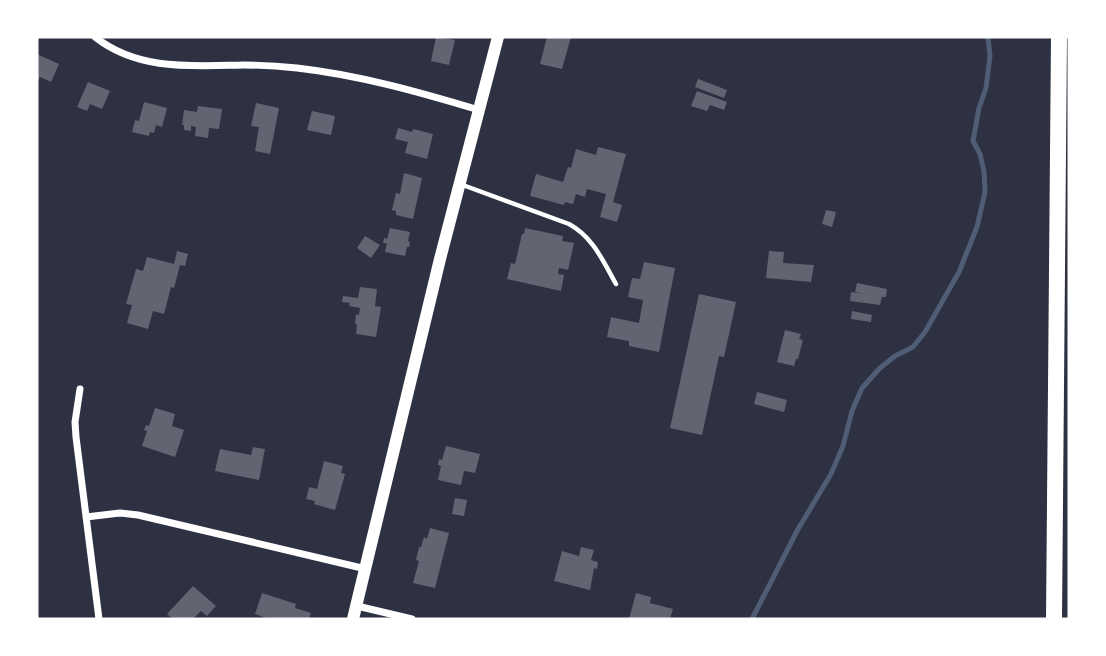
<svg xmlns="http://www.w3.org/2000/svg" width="1106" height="656" font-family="'Roboto Serif',serif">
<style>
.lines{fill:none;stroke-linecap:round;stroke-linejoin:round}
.stream{stroke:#4f5d75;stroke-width:5}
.building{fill:#626471}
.service{stroke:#fff;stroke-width:4.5}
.minor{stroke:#fff;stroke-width:7}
.secondary{stroke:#fff;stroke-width:12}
.motorway{stroke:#fff;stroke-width:16}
</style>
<rect width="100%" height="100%" fill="#2d3142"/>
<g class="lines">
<path class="stream" d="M 752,619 L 797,531 L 831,474 L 843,446 L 852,411 L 862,388 L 880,368 L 895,356 L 913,347 L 925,332 L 959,272 L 977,227 L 985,192 L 984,171 L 980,154 L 973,141 L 979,108 L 986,88 L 990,56 L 988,37"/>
</g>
<path class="building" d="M 436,37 L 455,40 L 449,65 L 431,61 Z
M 547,37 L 571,37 L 562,69 L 540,64 Z
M 37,54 L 59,64 L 51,82 L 40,77 L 37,83 Z
M 698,79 L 727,90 L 724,98 L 695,87 Z
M 88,82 L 110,91 L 102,109 L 90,104 L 87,111 L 77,107 Z
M 697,91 L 727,102 L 724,110 L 710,105 L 707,111 L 691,106 Z
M 144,102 L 167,108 L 162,127 L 156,125 L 154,133 L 150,132 L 149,136 L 132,132 L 135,120 L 139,121 Z
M 256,103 L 279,108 L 270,154 L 255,151 L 259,127 L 251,126 Z
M 198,106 L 222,109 L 219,129 L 209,128 L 208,138 L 195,136 L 196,127 L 191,126 L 191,131 L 184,130 L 184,125 L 182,125 L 184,110 L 197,112 Z
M 312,111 L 335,116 L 331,135 L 307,130 Z
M 398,128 L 412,132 L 413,129 L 433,134 L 427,159 L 405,153 L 408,142 L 395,139 Z
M 598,147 L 626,154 L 613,202 L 622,205 L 617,222 L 600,217 L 606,194 L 587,189 L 585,197 L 576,194 L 573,204 L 565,202 L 564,205 L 530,196 L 536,174 L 563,182 L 568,167 L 571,168 L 576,149 L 596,155 Z
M 404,173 L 422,178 L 413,219 L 396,215 L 396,211 L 392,210 L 396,193 L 400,194 Z
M 826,210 L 836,212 L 832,227 L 822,224 Z
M 390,228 L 410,232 L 408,241 L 410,242 L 409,247 L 407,247 L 405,256 L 385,252 L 387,243 L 383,243 L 384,238 L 387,239 Z
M 525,228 L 563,236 L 562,241 L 574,243 L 568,270 L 559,268 L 558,274 L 564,275 L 561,291 L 507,279 L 511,263 L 515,264 L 522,234 L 524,234 Z
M 365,236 L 380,245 L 371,258 L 357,248 Z
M 177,251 L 188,254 L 185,266 L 180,265 L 174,288 L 171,287 L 164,314 L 153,311 L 148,329 L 127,323 L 132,305 L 126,304 L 136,269 L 143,271 L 147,257 L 174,264 Z
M 769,251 L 784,252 L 783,263 L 814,265 L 811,282 L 766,278 Z
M 644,262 L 675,268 L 659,352 L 629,346 L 629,341 L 607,337 L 611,317 L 639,323 L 643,300 L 628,297 L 632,278 L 640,279 Z
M 857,283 L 887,289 L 886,297 L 882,297 L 880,305 L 850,301 L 851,292 L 865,294 L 855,292 Z
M 360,287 L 377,289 L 375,306 L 381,307 L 376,337 L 356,334 L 357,324 L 355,324 L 356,314 L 359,315 L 360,308 L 349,306 L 350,303 L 342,302 L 343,296 L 358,298 Z
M 699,294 L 736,302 L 724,357 L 719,356 L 702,435 L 670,428 Z
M 852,311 L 872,315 L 871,322 L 851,319 Z
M 785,330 L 801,334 L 799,339 L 803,340 L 798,359 L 796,359 L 794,366 L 777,362 Z
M 757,392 L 787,400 L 784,412 L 754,404 Z
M 155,408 L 175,414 L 172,426 L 184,430 L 175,457 L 142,446 L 147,431 L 144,430 L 146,425 L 149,426 Z
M 446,446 L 480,454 L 475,473 L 464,471 L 461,485 L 438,480 L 441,466 L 438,465 L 439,459 L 442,460 Z
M 253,447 L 265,449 L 259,480 L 215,471 L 220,449 L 251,455 Z
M 324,461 L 343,466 L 341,473 L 345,474 L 335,510 L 314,504 L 315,501 L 306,499 L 309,487 L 317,489 Z
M 455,498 L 467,500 L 464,516 L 452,514 Z
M 430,528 L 449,533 L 435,588 L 413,583 L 419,561 L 416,560 L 419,547 L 421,547 L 424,537 L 427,539 Z
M 581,547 L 594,550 L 591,560 L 598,562 L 597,569 L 594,568 L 590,590 L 554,581 L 562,551 L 579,556 Z
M 193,586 L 216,606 L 207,616 L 201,611 L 193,619 L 173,619 L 167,614 Z
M 262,593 L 296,604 L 295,608 L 311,613 L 309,619 L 266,619 L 266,618 L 255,614 Z
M 636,593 L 651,597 L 650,603 L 673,609 L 670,619 L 629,619 Z"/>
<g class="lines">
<path class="service" d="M 460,184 L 569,224 C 593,237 603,261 616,284"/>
<path class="minor" d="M 95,37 C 138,71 192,66 243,65 C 261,65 279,66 297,68 C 359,75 419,92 479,110
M 80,389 L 75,422 L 76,437 L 99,619
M 86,517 L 120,513 L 138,515 L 366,569
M 357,606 L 412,619"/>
<path class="secondary" d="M 353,619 L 440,259 L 498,37"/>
<path class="motorway" d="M 1054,619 L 1059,37"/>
</g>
<rect width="1106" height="656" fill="none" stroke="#ffffff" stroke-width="77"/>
</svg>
